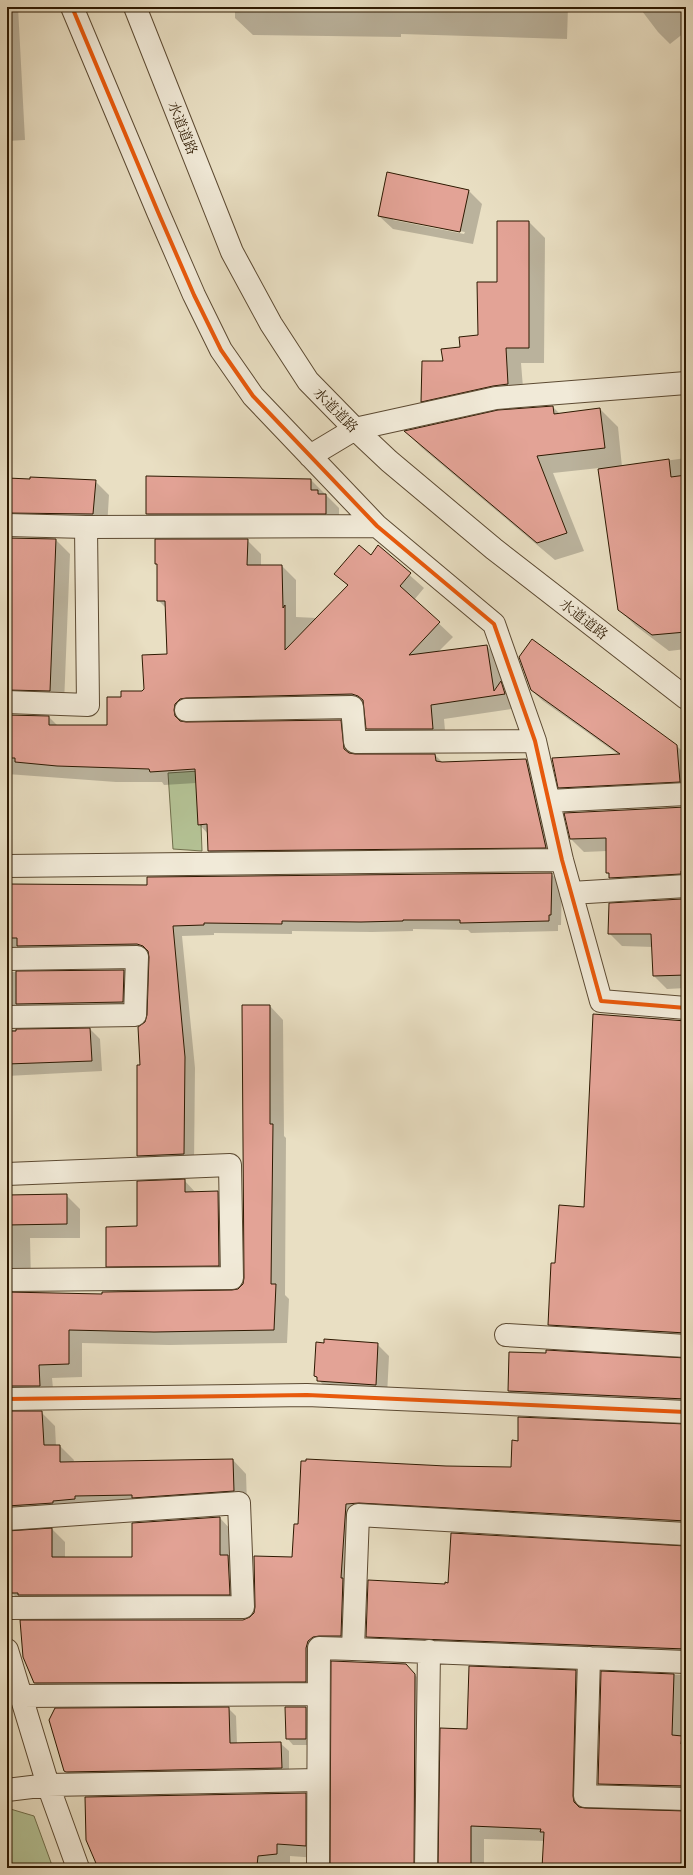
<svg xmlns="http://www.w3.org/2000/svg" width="693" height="1875" font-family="'Libre Bodoni','Noto Serif JP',serif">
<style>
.green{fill:#b4c295;stroke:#706e4b}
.shadow{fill:#0003;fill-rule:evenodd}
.building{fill:#e3a396;stroke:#2d1901}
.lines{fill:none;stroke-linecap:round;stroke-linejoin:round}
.minor-casing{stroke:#5c4a32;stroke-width:24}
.minor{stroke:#f1ead8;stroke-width:22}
.cycleway-casing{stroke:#f1ead8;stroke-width:6}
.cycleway{stroke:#e8590c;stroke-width:4}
.labels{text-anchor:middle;stroke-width:3;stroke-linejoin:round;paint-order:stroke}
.street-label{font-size:14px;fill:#2d1901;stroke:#f1ead8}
</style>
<rect width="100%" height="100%" fill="#e9dfc3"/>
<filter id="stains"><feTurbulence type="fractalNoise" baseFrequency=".005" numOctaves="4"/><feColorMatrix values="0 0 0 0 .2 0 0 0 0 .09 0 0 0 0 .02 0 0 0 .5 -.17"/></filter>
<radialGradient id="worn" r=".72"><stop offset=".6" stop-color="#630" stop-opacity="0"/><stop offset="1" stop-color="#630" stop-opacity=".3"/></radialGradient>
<path class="green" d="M 199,771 L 202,851 L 173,849 L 168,773 Z
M 7,1808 L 34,1816 L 53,1868 L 7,1868 Z"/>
<path class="shadow" d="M 7,7 L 18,7 L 25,140 L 7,141 Z
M 235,7 L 568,7 L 567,39 L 401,34 L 401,37 L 253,35 L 235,18 Z
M 647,7 L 682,7 L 686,12 L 686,45 L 684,33 L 670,44 L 658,32 L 642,11 Z
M 468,190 L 482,204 L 473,244 L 393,229 L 379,216 ZM 393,218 L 465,232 L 464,234 L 393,220 Z
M 529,222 L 545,238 L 544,363 L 521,363 L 524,400 L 437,417 L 422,401 L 444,362 L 479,336 L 498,283 Z
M 553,407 L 560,414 L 600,409 L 618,427 L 622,467 L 686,458 L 686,649 L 669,651 L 636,626 L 619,610 L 599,468 L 553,473 L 584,551 L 555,560 L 422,448 L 406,432 Z
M 7,479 L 95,481 L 109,495 L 107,528 L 7,524 Z
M 311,480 L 339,508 L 339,527 L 160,527 L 147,514 Z
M 7,539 L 56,540 L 70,554 L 64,704 L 10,709 L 8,716 L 49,717 L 58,726 L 108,726 L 122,698 L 145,690 L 168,655 L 167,609 L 158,600 L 158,566 L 156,563 L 247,540 L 261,554 L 261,566 L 282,566 L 296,580 L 296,617 L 317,618 L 348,586 L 336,574 L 371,556 L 378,547 L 424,588 L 414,600 L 453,637 L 438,652 L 487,646 L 500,660 L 518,708 L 444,719 L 446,742 L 381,743 L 367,729 L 365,708 L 200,711 L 189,717 L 187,723 L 340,721 L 354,735 L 357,755 L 435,755 L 443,763 L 526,760 L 540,774 L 559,861 L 223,865 L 209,851 L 208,834 L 199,824 L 196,783 L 164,785 L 162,782 L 116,782 L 7,774 Z
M 531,690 L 677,746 L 686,755 L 686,793 L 570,798 L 559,788 L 619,755 L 543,701 Z
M 686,808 L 686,887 L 623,891 L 607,873 L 607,851 L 584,852 L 571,839 Z
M 551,874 L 562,884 L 561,925 L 558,925 L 558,931 L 471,933 L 468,930 L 413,929 L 413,931 L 372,932 L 292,931 L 292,934 L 214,933 L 214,935 L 182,936 L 195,1068 L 194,1164 L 148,1166 L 138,1156 L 141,1066 L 148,1016 L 150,955 L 17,956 L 7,962 L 7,885 L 148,886 Z
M 686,899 L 686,988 L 667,989 L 654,976 L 653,947 L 622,946 L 609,933 L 610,904 Z
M 124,971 L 134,981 L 133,1012 L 7,1020 L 7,972 Z
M 270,1006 L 283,1020 L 284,1136 L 286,1138 L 285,1295 L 289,1299 L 287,1343 L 169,1345 L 82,1343 L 82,1377 L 52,1378 L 54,1399 L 10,1406 L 8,1411 L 41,1412 L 55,1426 L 56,1446 L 60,1446 L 74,1460 L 73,1463 L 233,1460 L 246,1474 L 247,1504 L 7,1519 L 7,1196 L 66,1195 L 80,1209 L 80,1238 L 30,1238 L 31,1281 L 9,1288 L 8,1294 L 103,1295 L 232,1292 L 239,1290 L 244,1285 Z
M 686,1022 L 686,1345 L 562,1338 L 549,1325 L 556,1264 Z
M 90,1029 L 100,1039 L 102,1071 L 7,1076 L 7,1030 Z
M 184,1180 L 196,1193 L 218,1192 L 230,1205 L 231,1277 L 120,1278 L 107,1266 L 138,1227 Z
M 377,1344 L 389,1356 L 387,1396 L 330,1392 L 315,1376 Z
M 510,1353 L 686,1359 L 686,1411 L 522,1404 L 509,1391 Z
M 686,1425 L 686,1533 L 358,1516 L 354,1649 L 332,1648 L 319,1694 L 48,1696 L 35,1683 L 250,1619 L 293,1558 L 299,1525 L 302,1462 L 446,1467 L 512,1468 L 519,1442 Z
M 220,1518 L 232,1531 L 242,1607 L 24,1605 L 12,1593 L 12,1565 L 7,1560 L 7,1532 L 52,1529 L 65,1542 L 65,1558 L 133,1558 Z
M 686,1547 L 686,1661 L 380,1650 L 367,1637 L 446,1585 Z
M 405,1665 L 418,1678 L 426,1868 L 332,1868 Z
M 576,1671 L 589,1684 L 585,1810 L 686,1812 L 686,1868 L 543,1868 L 545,1841 L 484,1839 L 484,1868 L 439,1868 L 467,1730 Z
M 602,1672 L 686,1675 L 686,1799 L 612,1796 L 599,1783 Z
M 228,1708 L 236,1716 L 237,1744 L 280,1743 L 289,1751 L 289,1776 L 73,1779 L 65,1770 Z
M 306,1708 L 312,1714 L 312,1745 L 293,1745 L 287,1738 Z
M 305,1794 L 318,1807 L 318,1858 L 290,1856 L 290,1868 L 100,1868 L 87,1839 Z"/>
<path class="building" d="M 387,172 L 469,190 L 460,232 L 378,216 Z
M 497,221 L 529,221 L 529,348 L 506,348 L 508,384 L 493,386 L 421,402 L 422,361 L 443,361 L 441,349 L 460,347 L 459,337 L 478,335 L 477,282 L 497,282 Z
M 553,406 L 554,414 L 600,408 L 605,448 L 537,456 L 567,533 L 537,543 L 404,431 L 498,410 Z
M 669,459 L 671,477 L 686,475 L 686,632 L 652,635 L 618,610 L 598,469 Z
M 146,476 L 311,479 L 311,490 L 318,490 L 318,494 L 326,494 L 326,514 L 146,514 Z
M 30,477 L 96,480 L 93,514 L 7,513 L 7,478 L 30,479 Z
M 7,538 L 56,539 L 50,691 L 7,690 Z
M 155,539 L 248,539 L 247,565 L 282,565 L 283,608 L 285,605 L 285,650 L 348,585 L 334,574 L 359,545 L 371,555 L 378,545 L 411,573 L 400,586 L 440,622 L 409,655 L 487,645 L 494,691 L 501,681 L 505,694 L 431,705 L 433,729 L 366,729 L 363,700 L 358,696 L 352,694 L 186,698 L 180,699 L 175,704 L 174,710 L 175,716 L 180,721 L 186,722 L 341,720 L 344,749 L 349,753 L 355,754 L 435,754 L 436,761 L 442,762 L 526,759 L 546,848 L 208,851 L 207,824 L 198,825 L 195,769 L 150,772 L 149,769 L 57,766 L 15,762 L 15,758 L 7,758 L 7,715 L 49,716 L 49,725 L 107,725 L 107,697 L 121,697 L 121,691 L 142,691 L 144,689 L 142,655 L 167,654 L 165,601 L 157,601 L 157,564 L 155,564 Z
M 532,639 L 677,745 L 680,782 L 558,788 L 552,758 L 620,754 L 531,690 L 519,657 Z
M 686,807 L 686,871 L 681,871 L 681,874 L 609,878 L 609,873 L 606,873 L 606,838 L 570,839 L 564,813 Z
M 552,873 L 551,915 L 549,915 L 549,921 L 460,923 L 460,920 L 403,920 L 403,921 L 361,922 L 282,921 L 282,924 L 204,923 L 204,925 L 173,926 L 185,1057 L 184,1154 L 137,1156 L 137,1065 L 140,1065 L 138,1027 L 145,1022 L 147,1015 L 149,957 L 148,951 L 143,946 L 137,944 L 17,946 L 17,938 L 10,938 L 9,915 L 7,915 L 7,884 L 147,885 L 147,877 Z
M 682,899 L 684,942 L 686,942 L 686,975 L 653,976 L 651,934 L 608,934 L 609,903 Z
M 124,970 L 123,1002 L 16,1004 L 16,971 Z
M 242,1005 L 270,1005 L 270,1124 L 273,1124 L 271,1284 L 276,1284 L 274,1330 L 154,1332 L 69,1330 L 69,1364 L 39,1365 L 40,1386 L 7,1386 L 7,1292 L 102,1294 L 102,1292 L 232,1290 L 238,1289 L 243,1284 L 244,1278 Z
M 593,1014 L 686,1021 L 686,1333 L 548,1325 L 551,1263 L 555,1263 L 559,1205 L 584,1207 Z
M 90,1028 L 92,1061 L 7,1064 L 7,1031 L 16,1031 L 16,1029 Z
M 185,1179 L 185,1192 L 218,1191 L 219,1266 L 106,1267 L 106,1227 L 137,1226 L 137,1181 Z
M 67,1194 L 67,1224 L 7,1225 L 7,1195 Z
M 324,1339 L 378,1343 L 376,1385 L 317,1381 L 317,1377 L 314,1376 L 316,1342 L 324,1343 Z
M 546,1350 L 686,1358 L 686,1399 L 508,1391 L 509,1352 L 546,1353 Z
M 7,1411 L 42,1411 L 44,1445 L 60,1445 L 60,1462 L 233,1459 L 234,1491 L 132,1498 L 132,1495 L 75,1496 L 75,1499 L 53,1501 L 53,1503 L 7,1506 Z
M 518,1417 L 686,1424 L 686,1521 L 359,1503 L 346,1504 L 341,1578 L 343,1578 L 341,1636 L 319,1636 L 313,1637 L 308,1641 L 306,1648 L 306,1682 L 34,1683 L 23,1657 L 20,1620 L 243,1620 L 250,1617 L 254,1613 L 255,1607 L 254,1556 L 292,1557 L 294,1524 L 298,1524 L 301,1461 L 306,1461 L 306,1459 L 446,1466 L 511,1467 L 512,1440 L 518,1441 Z
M 220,1517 L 220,1555 L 228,1555 L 230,1595 L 18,1595 L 18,1593 L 11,1593 L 11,1554 L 7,1554 L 7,1531 L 52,1528 L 52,1557 L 132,1557 L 132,1523 Z
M 451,1533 L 686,1546 L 686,1649 L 366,1637 L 368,1580 L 445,1584 L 445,1582 L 448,1583 Z
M 331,1661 L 406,1664 L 415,1674 L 414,1868 L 330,1868 Z
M 469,1666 L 576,1670 L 573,1796 L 574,1802 L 579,1807 L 585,1808 L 686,1811 L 684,1868 L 542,1868 L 544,1832 L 540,1832 L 541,1829 L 471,1826 L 471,1868 L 438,1868 L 440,1728 L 467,1729 Z
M 601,1671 L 674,1674 L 672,1735 L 682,1736 L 681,1744 L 686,1744 L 686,1786 L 598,1784 Z
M 229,1707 L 230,1743 L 281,1742 L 282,1768 L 66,1772 L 64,1771 L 49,1720 L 55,1708 Z
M 285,1707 L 306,1707 L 306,1739 L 286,1739 Z
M 306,1793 L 306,1846 L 277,1844 L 277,1854 L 258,1856 L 257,1866 L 98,1868 L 86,1840 L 85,1797 Z"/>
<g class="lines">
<g class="minor-casing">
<path id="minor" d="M 72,7 L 158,212 L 194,295 L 221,350 L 253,396 L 377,526 L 494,624 L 535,741 L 562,860 L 601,1001 L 686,1008
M 135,7 L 232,252 L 271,324 L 308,381 L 355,429 L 389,461 L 494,549 L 686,698
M 310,456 L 355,429 L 496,398 L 686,383
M 7,525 L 86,527 L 377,526
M 7,702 L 88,705 L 86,527
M 186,710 L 352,707 L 355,742 L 535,741
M 549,801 L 686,794
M 7,866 L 562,860
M 571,893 L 686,886
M 7,959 L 137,957 L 135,1015 L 7,1017
M 7,1174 L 230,1165 L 232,1278 L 7,1280
M 506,1335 L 686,1346
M 7,1399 L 307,1395 L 686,1412
M 7,1519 L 239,1503 L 243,1607 L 7,1608
M 686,1534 L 358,1515 L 353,1649 L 686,1662
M 7,1650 L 48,1785 L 78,1868
M 589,1658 L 585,1796 L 686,1799
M 21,1696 L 318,1694
M 7,1790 L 48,1785 L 318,1780
M 318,1868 L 319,1648 L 353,1649
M 426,1868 L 429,1651"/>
</g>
<use href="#minor" class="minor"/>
<g class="cycleway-casing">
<path id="cycleway" d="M 72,7 L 158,212 L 194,295 L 221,350 L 253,396 L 377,526 L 494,624 L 535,741 L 562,860 L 601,1001 L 686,1008
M 7,1399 L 307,1395 L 686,1412"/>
</g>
<use href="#cycleway" class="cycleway"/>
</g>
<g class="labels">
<g class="street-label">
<text transform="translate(183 128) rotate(68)" y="5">水道道路</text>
<text transform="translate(336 410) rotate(45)" y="5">水道道路</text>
<text transform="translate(584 619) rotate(38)" y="5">水道道路</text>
</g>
</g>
<rect width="693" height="1875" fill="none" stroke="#e9dfc3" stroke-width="24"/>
<rect x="8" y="8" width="677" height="1859" fill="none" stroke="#2d1901" stroke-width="2"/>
<rect x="12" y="12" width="669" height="1851" fill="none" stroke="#2d1901"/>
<rect width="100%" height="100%" filter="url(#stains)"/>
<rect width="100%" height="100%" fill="url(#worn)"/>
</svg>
